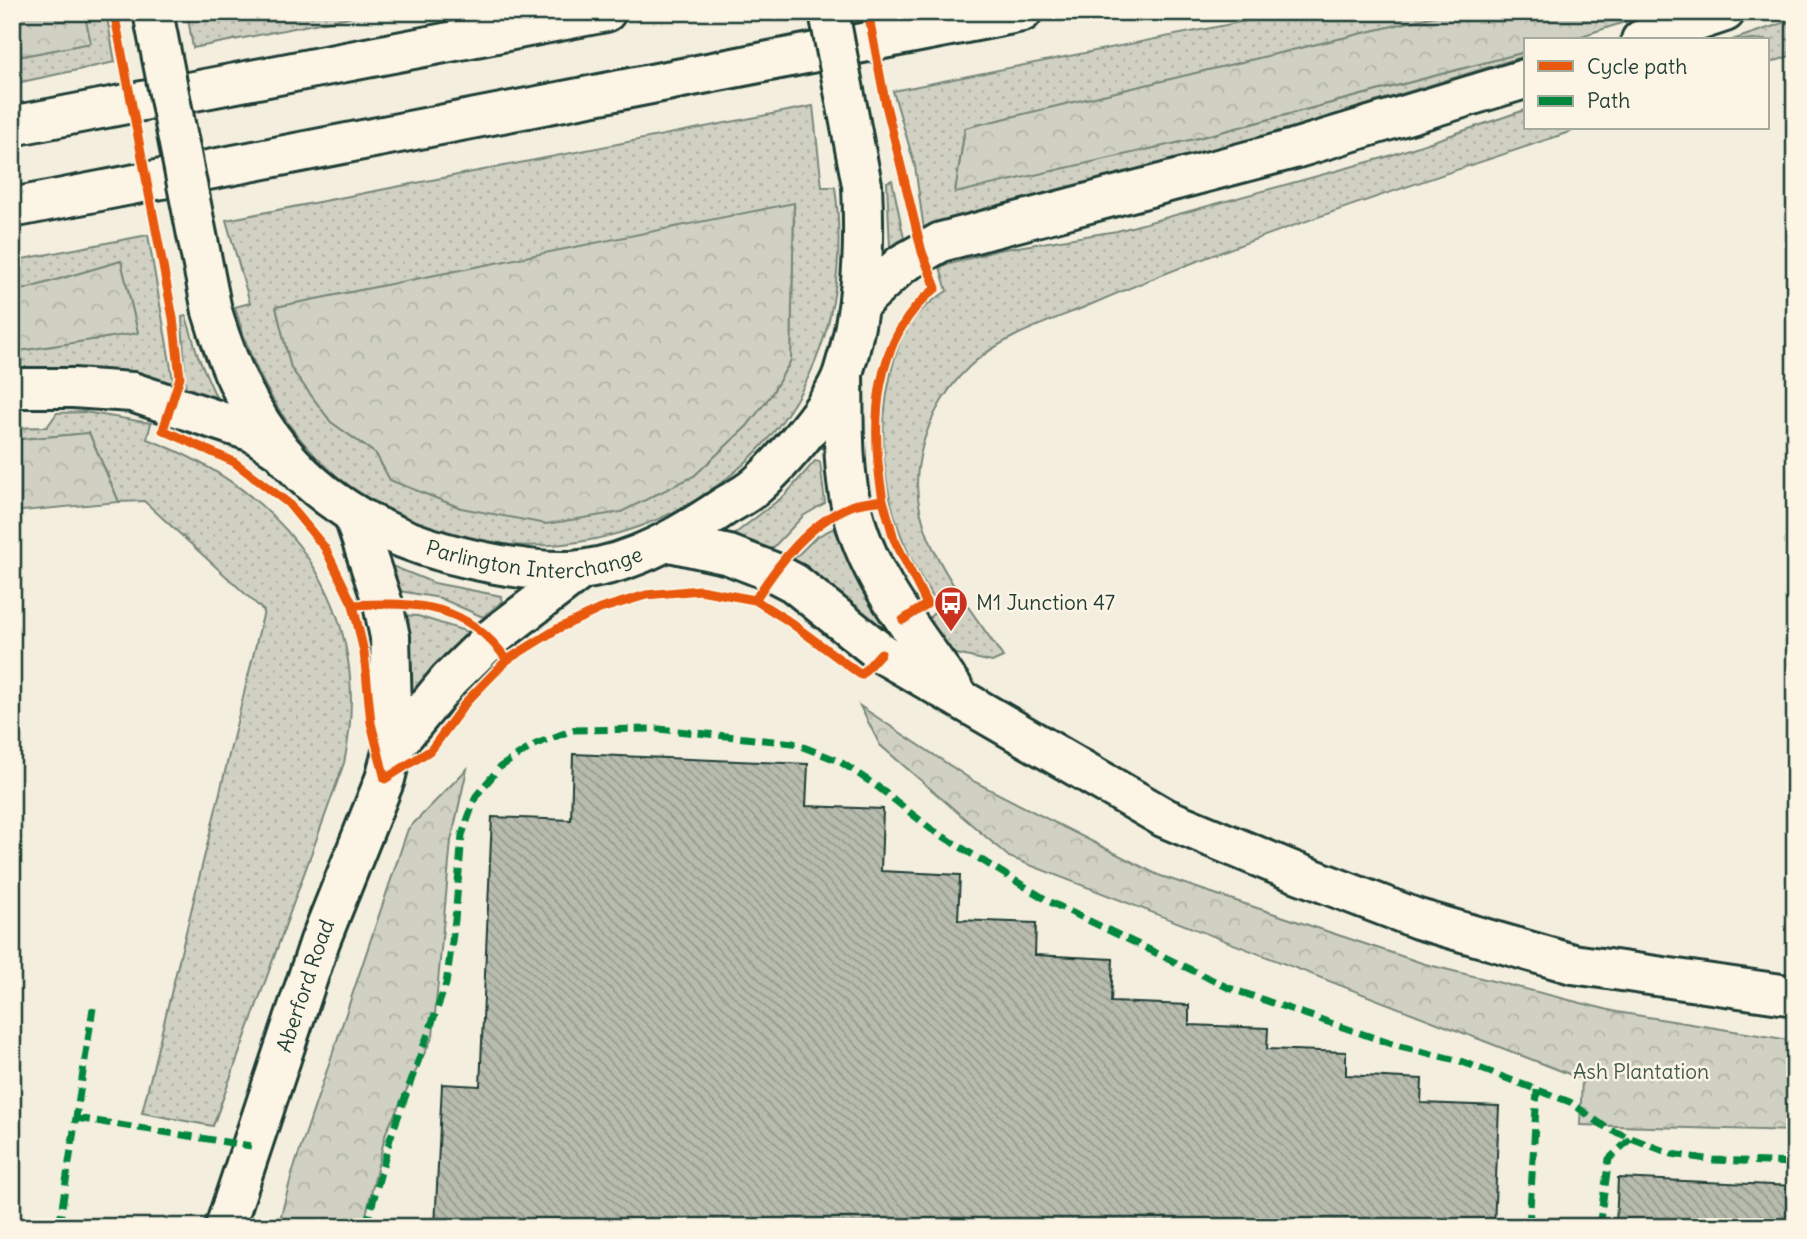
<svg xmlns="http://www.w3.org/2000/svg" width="1807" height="1239" font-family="Delius,sans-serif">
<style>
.grass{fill:url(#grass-dots);stroke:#78877b;stroke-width:2;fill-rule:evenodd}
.forest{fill:url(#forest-crowns);stroke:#78877b;stroke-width:2}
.building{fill:url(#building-back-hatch);stroke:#1f3d34;stroke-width:2}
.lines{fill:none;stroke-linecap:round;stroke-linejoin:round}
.primary-casing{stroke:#1f3d34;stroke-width:44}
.highway-casing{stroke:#1f3d34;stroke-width:44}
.primary{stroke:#fcf5e5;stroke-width:38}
.highway{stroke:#fcf5e5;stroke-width:38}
.primary-bridge-casing{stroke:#1f3d34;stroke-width:44;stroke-linecap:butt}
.primary-bridge{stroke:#fcf5e5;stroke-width:38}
.quiet{stroke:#00873e;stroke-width:7;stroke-dasharray:14 7;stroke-linecap:butt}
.cycleway-casing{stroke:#fcf5e5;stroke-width:13}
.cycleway{stroke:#e8590c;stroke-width:9}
.labels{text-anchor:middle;stroke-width:5;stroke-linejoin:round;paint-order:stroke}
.street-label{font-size:21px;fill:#1f3d34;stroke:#fcf5e5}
.poi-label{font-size:21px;fill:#1f3d34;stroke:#fcf5e5;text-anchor:start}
.park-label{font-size:21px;fill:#425b50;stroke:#fcf5e5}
</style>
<defs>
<pattern id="grass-dots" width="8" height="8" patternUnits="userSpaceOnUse" patternTransform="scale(1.75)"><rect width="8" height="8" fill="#d0d1c2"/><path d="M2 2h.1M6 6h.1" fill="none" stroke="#b2b4a7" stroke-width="1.8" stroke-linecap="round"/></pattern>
<pattern id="forest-crowns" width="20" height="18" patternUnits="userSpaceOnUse" patternTransform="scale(1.75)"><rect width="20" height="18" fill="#d0d1c2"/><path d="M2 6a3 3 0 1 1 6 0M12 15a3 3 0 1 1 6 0" fill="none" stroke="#b2b4a7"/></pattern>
<pattern id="building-back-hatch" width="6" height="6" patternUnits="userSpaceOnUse" patternTransform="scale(1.75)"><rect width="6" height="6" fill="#b8bcae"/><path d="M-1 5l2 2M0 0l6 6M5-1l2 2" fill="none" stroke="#959a8e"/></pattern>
</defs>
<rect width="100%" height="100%" fill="#f3eede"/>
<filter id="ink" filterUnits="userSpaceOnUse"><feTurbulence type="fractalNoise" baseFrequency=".0143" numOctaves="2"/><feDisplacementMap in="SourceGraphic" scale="14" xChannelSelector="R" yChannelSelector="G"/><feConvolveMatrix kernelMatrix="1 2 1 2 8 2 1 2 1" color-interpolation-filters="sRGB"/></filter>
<g filter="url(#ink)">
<path class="grass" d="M 84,12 L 106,12 L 115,62 L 12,84 L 12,58 L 90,43 Z
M 187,12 L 375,12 L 193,48 Z
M 1291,12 L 1452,12 L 965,128 L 955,192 L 1194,139 L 1525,52 L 1525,56 L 1271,134 L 924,230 L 915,166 L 893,91 Z
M 1795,19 L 1795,54 L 1767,64 L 1767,40 L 1732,40 Z
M 813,106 L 822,187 L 835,187 C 888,583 336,691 235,307 L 250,303 L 226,220 ZM 794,204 L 791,360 L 771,395 L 747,426 L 694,476 L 461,508 L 390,480 L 376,454 L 331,422 L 291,368 L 276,307 Z
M 1525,110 L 1525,128 L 1581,128 C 1418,184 1251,235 1092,304 C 1052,321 1003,335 970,366 C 941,393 923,430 918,468 C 909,539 967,602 1003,657 L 992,662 L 952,653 L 925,622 L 940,607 C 891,539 872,461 890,378 C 894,357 900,335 914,318 C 923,307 935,299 947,291 L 940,267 L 998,250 L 1117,231 L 1383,158 Z
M 892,180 L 905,243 L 896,249 L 890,247 L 887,182 Z
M 148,235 L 173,380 L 168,388 L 12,380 L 12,352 L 138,333 L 121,261 L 12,293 L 12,261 Z
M 186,316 L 198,356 L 216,397 L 214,402 L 186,394 L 182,317 Z
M 84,412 L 151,423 L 147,439 C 289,491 377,609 344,763 L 213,1126 L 142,1113 L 264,611 L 144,501 L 119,502 L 89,433 L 12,440 L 12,428 L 47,427 L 57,413 Z
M 815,461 L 820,462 L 825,503 L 803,516 L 768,553 L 732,541 L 732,536 L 785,495 Z
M 834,528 L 866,596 L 912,656 L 789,564 L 816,537 Z
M 392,566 L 434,583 L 501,596 L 503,601 L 483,617 L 440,598 L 394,590 L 388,569 Z
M 399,615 L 418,616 L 468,632 L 436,668 L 410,707 Z"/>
<path class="forest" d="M 12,12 L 84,12 L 91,43 L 12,58 Z
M 1452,12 L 1656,12 L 1569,40 L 1525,40 L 1525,52 L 1194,139 L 955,193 L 965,128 Z
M 794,203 L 791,360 L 771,395 L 747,426 L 694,476 L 621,512 L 546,524 L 461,508 L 390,480 L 376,454 L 331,422 L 291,368 L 276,307 Z
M 121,261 L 138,333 L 12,352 L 12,293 Z
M 89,433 L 119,502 L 12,512 L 12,440 Z
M 860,706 L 975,782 L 1158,875 L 1425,964 L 1617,1012 L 1795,1041 L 1795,1131 L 1580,1125 L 1582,1079 L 1009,857 L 880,745 Z
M 467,769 L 451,841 L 433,1036 L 386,1132 L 363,1227 L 278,1227 L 292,1174 L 408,829 Z"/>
<path class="building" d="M 573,754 L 808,764 L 806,806 L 883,809 L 881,871 L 960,875 L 958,920 L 1036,923 L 1035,955 L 1113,959 L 1111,1002 L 1189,1005 L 1189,1025 L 1268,1028 L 1267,1049 L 1346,1052 L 1346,1075 L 1422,1079 L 1421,1103 L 1499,1106 L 1494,1227 L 435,1227 L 442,1084 L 480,1086 L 492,817 L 571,820 Z
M 1618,1178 L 1795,1186 L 1795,1227 L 1616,1227 Z"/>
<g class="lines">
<g class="primary-casing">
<g id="primary">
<path id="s1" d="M 212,311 C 251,449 330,528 471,559 C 503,566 549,574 581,570 C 635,563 682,535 725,506 C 735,500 747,494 756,486 C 781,464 833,404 843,373 C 863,312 865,249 862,185"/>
<path d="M 843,376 C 844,419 842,464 851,505 C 866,575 913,631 953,688"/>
<path d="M 670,542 L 729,555 L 773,572 L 794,583 L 881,653 L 1165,818 L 1290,870 L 1418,919 L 1573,964 L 1795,996"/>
<path d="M 393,748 L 449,680 L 492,638 L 581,570"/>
<path id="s2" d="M 225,1227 L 320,941 L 385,779 L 393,748 L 390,637 L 383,604 L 354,517"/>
</g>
</g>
<g class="highway-casing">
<path id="highway" d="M 1641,40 L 1725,12
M 12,126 L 606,12
M 12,208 L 1022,12
M 860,303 L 902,264 L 941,242 L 1294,149 L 1525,79
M 12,388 L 73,388 L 132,392 L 253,432 L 278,449"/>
</g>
<use href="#primary" class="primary"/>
<use href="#highway" class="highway"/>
<g class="primary-bridge-casing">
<path id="primary-bridge" d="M 153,12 L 212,311
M 829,12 L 862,185"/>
</g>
<use href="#primary-bridge" class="primary-bridge"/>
<path class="quiet" d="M 76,1118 L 251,1146
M 59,1227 L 93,1008
M 366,1227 L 390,1139 L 446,984 L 455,920 L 462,835 L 476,796 L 500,767 L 536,744 L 573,730 L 659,729 L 793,743 L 839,761 L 878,787 L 931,829 L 1050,902 L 1229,988 L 1392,1044 L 1460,1061 L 1570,1102 L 1608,1129 L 1672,1154 L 1713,1160 L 1795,1163
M 1529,1227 L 1537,1090
M 1599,1227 L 1609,1159 L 1630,1139"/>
<g class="cycleway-casing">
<path id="cycleway" d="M 114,12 L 173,318 L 180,377 L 163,430 L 234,462 L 288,503 L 325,548 L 353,605 L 364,652 L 371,723 L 385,779 L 431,750 L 467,701 L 507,660 L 557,629 L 600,609 L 646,595 L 700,590 L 755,600 C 778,564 809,523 851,506 C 861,502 873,502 883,500 C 870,426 872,338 936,288 L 922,252 L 885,101 L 868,12
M 883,500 L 894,539 L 927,604 L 903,620
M 755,600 L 787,620 L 861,675 L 881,653
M 353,605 C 418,602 467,603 507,660"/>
</g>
<use href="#cycleway" class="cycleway"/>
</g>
</g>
<defs>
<g id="bus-pin" transform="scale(1.75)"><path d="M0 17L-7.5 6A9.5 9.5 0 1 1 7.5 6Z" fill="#c8321e" stroke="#fcf5e5"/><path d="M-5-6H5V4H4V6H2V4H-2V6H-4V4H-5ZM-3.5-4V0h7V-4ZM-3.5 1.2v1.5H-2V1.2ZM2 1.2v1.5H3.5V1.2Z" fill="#fff"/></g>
</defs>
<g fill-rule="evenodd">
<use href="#bus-pin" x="951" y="603"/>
</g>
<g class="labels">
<g class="street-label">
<text dy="7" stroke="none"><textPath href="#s1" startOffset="444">Parlington Interchange</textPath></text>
<text dy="7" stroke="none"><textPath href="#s2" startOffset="254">Aberford Road</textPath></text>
</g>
<g class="poi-label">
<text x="976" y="610">M1 Junction 47</text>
</g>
<g class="park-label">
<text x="1641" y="1079">Ash Plantation</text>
</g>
</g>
<rect width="1807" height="1239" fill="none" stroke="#fcf5e5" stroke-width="42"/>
<rect x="21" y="21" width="1765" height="1197" fill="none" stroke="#1f3d34" stroke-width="2.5" filter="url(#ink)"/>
<rect x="1524" y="38" width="245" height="91" fill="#fcf5e5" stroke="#a4ab9e" stroke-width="2"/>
<rect x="1538" y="61" width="35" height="10" fill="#e8590c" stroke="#a4ab9e" stroke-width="2"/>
<text x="1587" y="74" font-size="21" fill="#1f3d34">Cycle path</text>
<rect x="1538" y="96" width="35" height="10" fill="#00873e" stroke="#a4ab9e" stroke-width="2"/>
<text x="1587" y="108" font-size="21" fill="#1f3d34">Path</text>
</svg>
